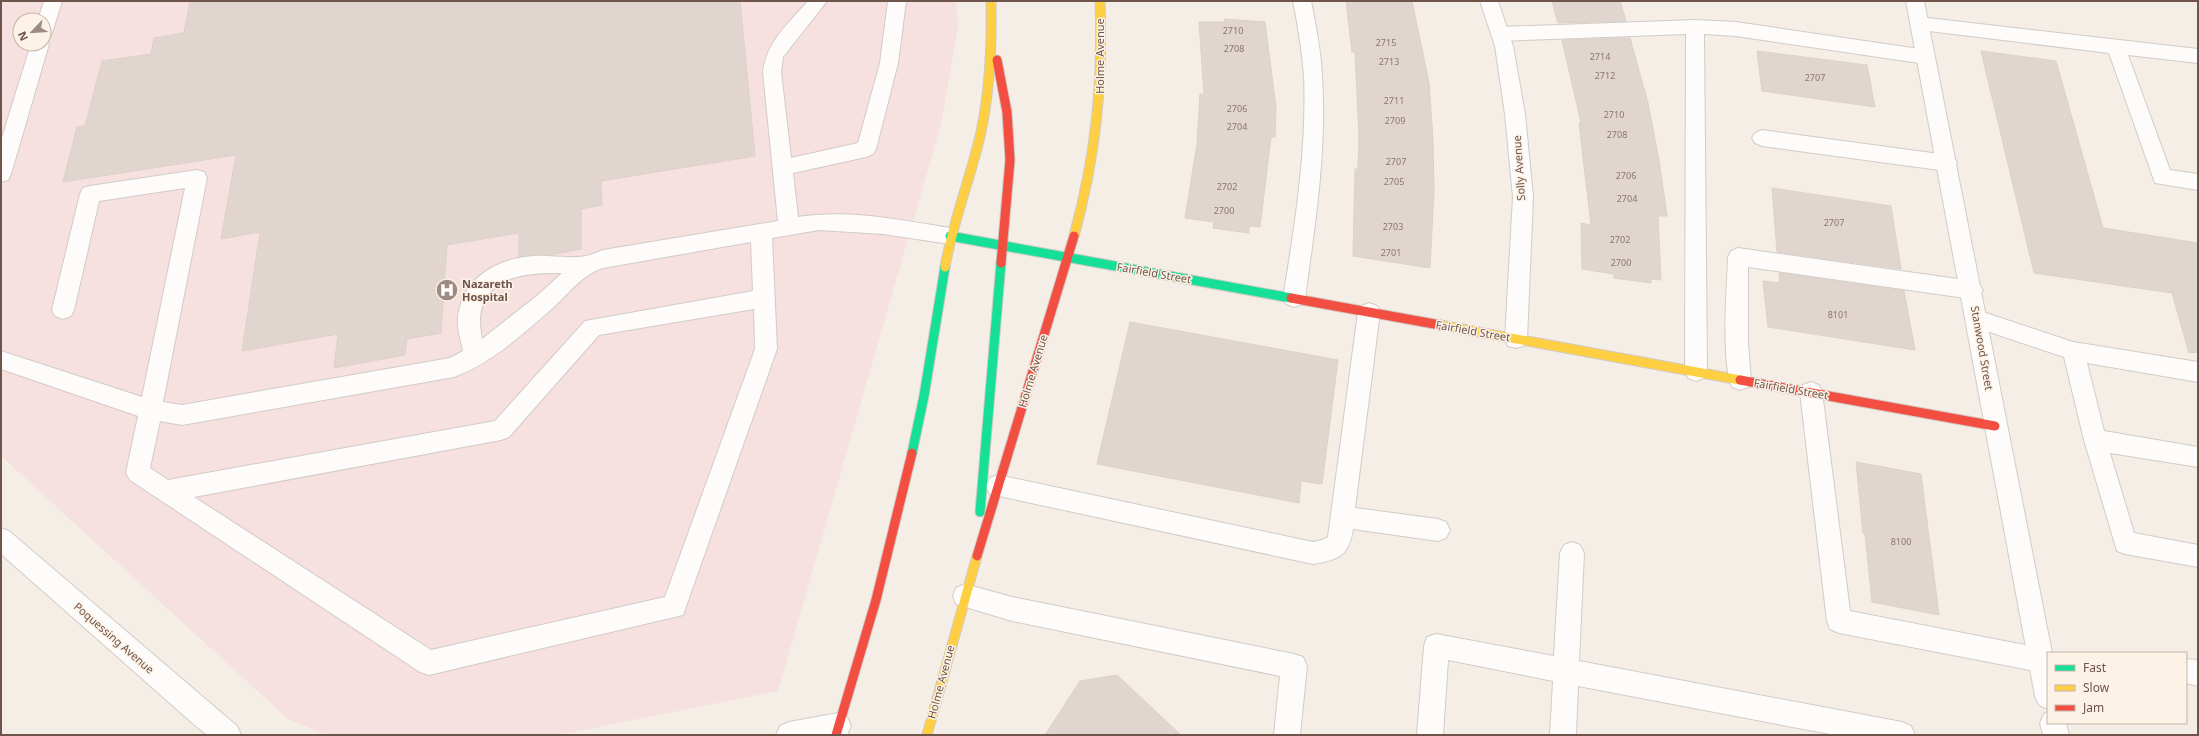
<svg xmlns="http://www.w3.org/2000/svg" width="2199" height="736" font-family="'Noto Sans',sans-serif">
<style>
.medical{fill:#f6e0e0;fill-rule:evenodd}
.building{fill:#e0d6cf;stroke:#dcd1ca}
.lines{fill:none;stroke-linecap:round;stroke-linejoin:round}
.lane-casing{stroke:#d3cbc5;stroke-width:2}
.street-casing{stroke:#d3cbc5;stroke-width:2}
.fast-casing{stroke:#d2cac4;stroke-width:11}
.slow-casing{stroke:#d2cac4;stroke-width:11}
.jam-casing{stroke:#d2cac4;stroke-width:11}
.lane{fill:#fdfcfb;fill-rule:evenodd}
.street{fill:#fdfcfb;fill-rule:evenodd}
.fast{stroke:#16e098;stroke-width:9}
.slow{stroke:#ffcf43;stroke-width:9}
.jam{stroke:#f24e42;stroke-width:9}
.labels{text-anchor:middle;stroke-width:3;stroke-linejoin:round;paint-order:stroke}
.number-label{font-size:9px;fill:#8c766e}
.street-label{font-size:11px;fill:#6e544a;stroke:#fdf2e6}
.poi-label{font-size:11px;font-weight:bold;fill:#6e544a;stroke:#fdf2e6;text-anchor:start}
</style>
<rect width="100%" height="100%" fill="#f4eee7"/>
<path class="medical" d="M 1,1 L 956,1 L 958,27 L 941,124 L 778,691 L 559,735 L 326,735 L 288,719 L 1,456 ZM 20,20 L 44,20 L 44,44 L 20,44 Z"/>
<path class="building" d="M 190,1 L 740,1 L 755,156 L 601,181 L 602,205 L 581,209 L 581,249 L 549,255 L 519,257 L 519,233 L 447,245 L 441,333 L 407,339 L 405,355 L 334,368 L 338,334 L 242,351 L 260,232 L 221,239 L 236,155 L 63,182 L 77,127 L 85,126 L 102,61 L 151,54 L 154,38 L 184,33 Z
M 1346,1 L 1412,1 L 1429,83 L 1433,140 L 1434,192 L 1430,268 L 1353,256 L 1355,169 L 1358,169 L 1359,137 L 1355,52 L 1352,52 Z
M 1552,1 L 1620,1 L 1626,21 L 1558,23 Z
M 1224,19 L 1265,22 L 1276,107 L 1275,137 L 1271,137 L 1260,227 L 1249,226 L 1249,233 L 1213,228 L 1214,222 L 1185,218 L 1197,144 L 1200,94 L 1204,94 L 1199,22 L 1225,22 Z
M 1630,38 L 1648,103 L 1659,160 L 1667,216 L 1658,216 L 1661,280 L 1651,279 L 1651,283 L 1614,278 L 1614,274 L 1582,269 L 1581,223 L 1591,225 L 1579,123 L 1581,123 L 1562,40 Z
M 1757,51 L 1867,65 L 1875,107 L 1762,91 Z
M 1981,51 L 2056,61 L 2103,228 L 2198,243 L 2198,352 L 2189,353 L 2172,293 L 2034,273 Z
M 1772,188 L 1891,206 L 1901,269 L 1777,252 Z
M 1779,273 L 1904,291 L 1915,350 L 1768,327 L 1763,281 L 1780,283 Z
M 1130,322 L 1338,360 L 1322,484 L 1301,481 L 1299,503 L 1097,464 Z
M 1856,462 L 1921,474 L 1939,615 L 1872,602 L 1865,534 L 1863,533 Z
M 1117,675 L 1181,735 L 1045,735 L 1080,681 Z"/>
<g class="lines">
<g class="lane-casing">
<path id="lane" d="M 44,1 L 62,1 L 51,36 L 44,38 L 44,20 L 38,20 Z
M 808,1 L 827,1 L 783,57 L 781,72 L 791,158 L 858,143 L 880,63 L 888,1 L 906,1 L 898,63 L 876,149 L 873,154 L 866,157 L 793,173 L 798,217 C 848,209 901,220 950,228 L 957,230 L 960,236 L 957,242 L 950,244 L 883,234 L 819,230 L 772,238 L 777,349 L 683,615 L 429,675 L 420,672 L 130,480 L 126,473 L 138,416 L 1,369 L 1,351 L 142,397 L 185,188 L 99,201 L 74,310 L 71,316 L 63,319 L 55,316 L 52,310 L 80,194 L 83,188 L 90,186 L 197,170 L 204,172 L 207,178 L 163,402 L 182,405 L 450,358 L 463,351 C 461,341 457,329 458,318 C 462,278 496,259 533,256 C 550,255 569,259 586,256 C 591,255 597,252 603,250 L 778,221 L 763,72 C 767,41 788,24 808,1 ZM 751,242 L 753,291 L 585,321 L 495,421 L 168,480 L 150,468 L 160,421 L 182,425 L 454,377 C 492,363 524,333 554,307 C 569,293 583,274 603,268 ZM 562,273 L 538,295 L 482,339 C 470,280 516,272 562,273 ZM 754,309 L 755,349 L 665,597 L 431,650 L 194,497 L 501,440 L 509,437 L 599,335 Z
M 1293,1 L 1311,1 C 1316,26 1321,51 1322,76 C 1327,151 1315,225 1305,298 L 1302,304 L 1294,307 L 1286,304 L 1283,298 C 1295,225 1307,151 1304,76 C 1302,51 1298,26 1293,1 Z
M 1919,17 L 2198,49 L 2198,63 L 2128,55 L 2170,170 L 2198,174 L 2198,190 L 2155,183 L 2109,53 L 1912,29 L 1910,24 L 1912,19 Z
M 1695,20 L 1736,22 L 1926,50 L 1933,52 L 1935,57 L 1933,62 L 1926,64 L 1736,36 L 1704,34 L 1707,371 L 1704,378 L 1696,381 L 1688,378 L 1685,371 L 1686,34 L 1500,41 L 1493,39 L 1491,34 L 1493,29 L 1500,27 Z
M 44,38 L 49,44 L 11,174 L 8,180 L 1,182 L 1,141 L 31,44 L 44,44 Z
M 1762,130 L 1947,155 L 1954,158 L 1957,163 L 1954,168 L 1947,171 L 1762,146 L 1755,143 L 1752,138 L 1755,133 Z
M 1738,248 L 1972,281 L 1979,284 L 1983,290 L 1979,296 L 1972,299 L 1748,267 L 1748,344 L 1751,380 L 1748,387 L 1740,390 L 1732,387 C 1721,362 1727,287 1728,257 L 1731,251 Z
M 1369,303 L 1377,306 L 1380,312 L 1355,508 L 1438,519 L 1446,522 L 1450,530 L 1446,538 L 1438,541 L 1353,529 C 1349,556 1338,560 1313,564 L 990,494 L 986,486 L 990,478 L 998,475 L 1313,542 L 1322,540 L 1328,537 L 1358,312 L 1361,306 Z
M 1977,310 L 2073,342 L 2198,362 L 2198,382 L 2087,363 L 2104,431 L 2198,447 L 2198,467 L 2110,453 L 2134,533 L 2198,545 L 2198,567 L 2125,554 L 2117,551 L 2084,440 L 2064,357 L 1969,325 L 1966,319 L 1969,313 Z
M 1811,382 L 1819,385 L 1822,392 L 1850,611 L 2041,648 L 2051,653 L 2048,653 L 2048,670 L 2041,672 L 1839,633 L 1830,629 L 1827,621 L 1800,392 L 1803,385 Z
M 1572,542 L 1580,545 L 1584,553 L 1579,661 L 1902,722 L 1911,726 L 1915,735 L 1835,735 L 1578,686 L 1576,735 L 1550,735 L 1553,681 L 1448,660 L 1443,735 L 1417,735 L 1424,646 L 1427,637 L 1436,634 L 1554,656 L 1560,553 L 1564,545 Z
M 965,584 L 1012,597 L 1294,654 L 1303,657 L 1307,666 L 1300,735 L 1274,735 L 1280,676 L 1012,621 L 956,604 L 953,596 L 956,588 Z
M 2186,659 L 2198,660 L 2198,686 L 2186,683 Z"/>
</g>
<g class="street-casing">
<path id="street" d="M 1480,1 L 1498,1 L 1513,46 L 1525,114 L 1533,197 L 1527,339 L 1524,346 L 1516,348 L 1508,346 L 1505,339 L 1513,197 L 1505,114 L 1495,46 Z
M 1906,1 L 1924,1 L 2052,653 L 2048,653 L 2048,709 L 2039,705 L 2035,696 Z
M 1,528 L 9,531 L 237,726 L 241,735 L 207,735 L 197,727 L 1,554 Z
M 2048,712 L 2048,723 L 2066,723 L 2069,735 L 2043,735 L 2040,723 L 2044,714 Z
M 838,713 L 847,717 L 851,726 L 847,735 L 776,735 L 780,726 L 789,722 Z"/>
</g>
<g class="fast-casing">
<path id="fast" d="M 950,236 L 1291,298
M 912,453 L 924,396 L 945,267
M 980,512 L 1001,263"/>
</g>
<g class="slow-casing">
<path id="slow" d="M 1074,236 C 1096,156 1103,84 1100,1
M 945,267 C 953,221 971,177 981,132 C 990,89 992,45 991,1
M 1440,325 L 1740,380
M 927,735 L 977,556"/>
</g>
<g class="jam-casing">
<path id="jam" d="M 997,60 L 1007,112 L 1010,160 L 1001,263
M 1291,298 L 1440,325
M 1740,380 L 1995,426
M 977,556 L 1074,236
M 836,735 L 876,600 L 912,453"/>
</g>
<use href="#lane" class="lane"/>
<use href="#street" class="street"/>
<use href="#fast" class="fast"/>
<use href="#slow" class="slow"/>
<use href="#jam" class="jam"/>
</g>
<defs>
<g id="hospital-disc" transform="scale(1.15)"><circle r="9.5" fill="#9d8a81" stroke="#fdf2e6"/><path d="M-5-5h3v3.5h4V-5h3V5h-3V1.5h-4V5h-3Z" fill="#fff"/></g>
</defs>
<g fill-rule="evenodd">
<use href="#hospital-disc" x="447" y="290"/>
</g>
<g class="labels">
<g class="number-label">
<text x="1233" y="34">2710</text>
<text x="1386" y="46">2715</text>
<text x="1234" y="52">2708</text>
<text x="1600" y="60">2714</text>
<text x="1389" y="65">2713</text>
<text x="1605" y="79">2712</text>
<text x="1815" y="81">2707</text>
<text x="1394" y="104">2711</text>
<text x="1237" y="112">2706</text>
<text x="1614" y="118">2710</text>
<text x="1395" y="124">2709</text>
<text x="1237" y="130">2704</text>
<text x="1617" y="138">2708</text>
<text x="1396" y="165">2707</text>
<text x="1626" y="179">2706</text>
<text x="1394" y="185">2705</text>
<text x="1227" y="190">2702</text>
<text x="1627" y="202">2704</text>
<text x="1224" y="214">2700</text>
<text x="1834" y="226">2707</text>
<text x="1393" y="230">2703</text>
<text x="1620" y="243">2702</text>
<text x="1391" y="256">2701</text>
<text x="1621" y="266">2700</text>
<text x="1838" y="318">8101</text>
<text x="1901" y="545">8100</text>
</g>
<g class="street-label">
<text transform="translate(1100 56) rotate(-90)" y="4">Holme Avenue</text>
<text transform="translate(1519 168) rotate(-94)" y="4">Solly Avenue</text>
<text transform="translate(1154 273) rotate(10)" y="4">Fairfield Street</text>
<text transform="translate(1473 331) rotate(10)" y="4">Fairfield Street</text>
<text transform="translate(1982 348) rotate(80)" y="4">Stanwood Street</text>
<text transform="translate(1033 371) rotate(-73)" y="4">Holme Avenue</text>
<text transform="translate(1791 389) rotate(10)" y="4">Fairfield Street</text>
<text transform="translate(114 638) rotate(41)" y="4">Poquessing Avenue</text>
<text transform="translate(941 682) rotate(-75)" y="4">Holme Avenue</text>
</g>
<g class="poi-label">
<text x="462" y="288">Nazareth<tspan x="462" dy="13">Hospital</tspan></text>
</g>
</g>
<rect width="2199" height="736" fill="none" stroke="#6e544a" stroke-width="4"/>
<rect x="2047" y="652" width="140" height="72" fill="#fdf2e6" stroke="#c4b3a8"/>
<rect x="2055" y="665" width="20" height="6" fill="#16e098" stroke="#c4b3a8"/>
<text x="2083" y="672" font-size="12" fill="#6e544a">Fast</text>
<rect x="2055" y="685" width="20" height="6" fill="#ffcf43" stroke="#c4b3a8"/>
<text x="2083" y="692" font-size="12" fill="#6e544a">Slow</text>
<rect x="2055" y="705" width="20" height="6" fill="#f24e42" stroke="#c4b3a8"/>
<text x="2083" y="712" font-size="12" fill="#6e544a">Jam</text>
<g transform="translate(32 32) rotate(245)"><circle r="19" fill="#fdf2e6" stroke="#c4b3a8"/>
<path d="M0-3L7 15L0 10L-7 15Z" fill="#9d8a81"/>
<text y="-6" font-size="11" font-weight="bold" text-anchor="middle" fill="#6e544a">N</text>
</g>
</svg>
